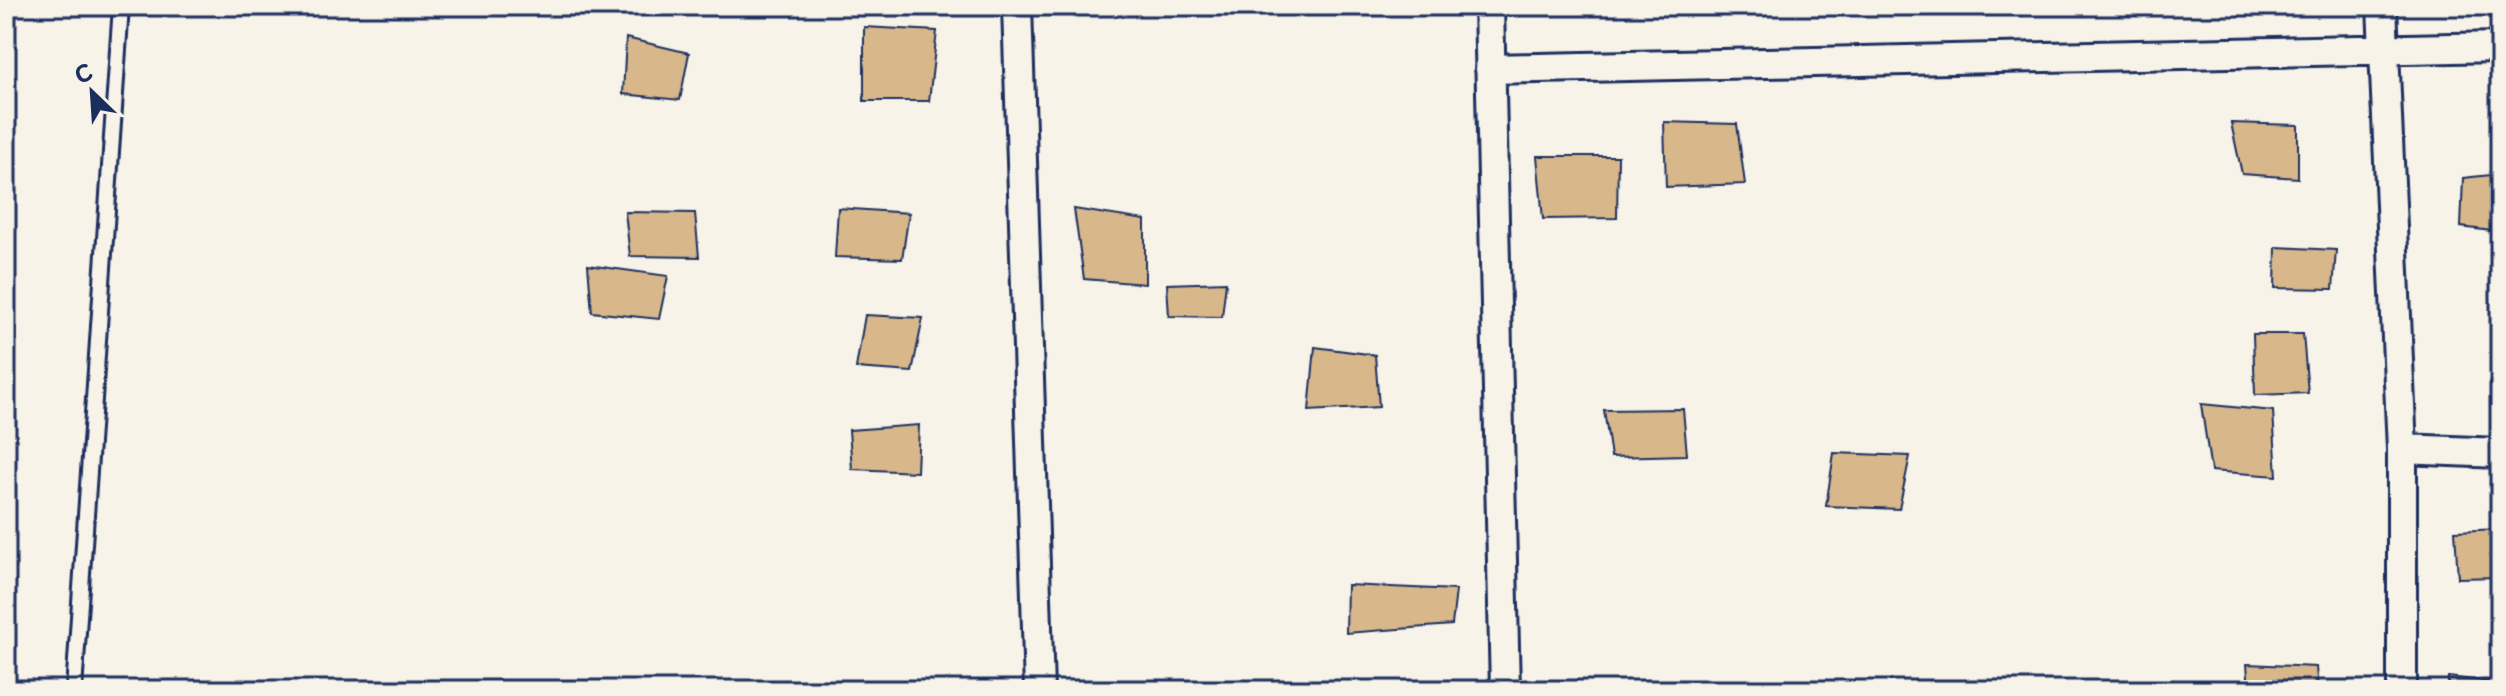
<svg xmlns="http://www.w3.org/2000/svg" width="2506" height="696" font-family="'Playpen Sans',sans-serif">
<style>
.building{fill:#d8b88b;stroke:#1b2f5e;stroke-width:2}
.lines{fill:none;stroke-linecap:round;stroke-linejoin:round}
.service-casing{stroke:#1b2f5e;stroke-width:20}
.minor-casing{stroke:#1b2f5e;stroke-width:34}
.service{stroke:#f7f3e8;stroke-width:14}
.minor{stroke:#f7f3e8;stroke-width:28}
</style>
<rect width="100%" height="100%" fill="#f7f3e8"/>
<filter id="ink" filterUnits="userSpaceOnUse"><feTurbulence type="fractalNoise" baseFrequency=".0125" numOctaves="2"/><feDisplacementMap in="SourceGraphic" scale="16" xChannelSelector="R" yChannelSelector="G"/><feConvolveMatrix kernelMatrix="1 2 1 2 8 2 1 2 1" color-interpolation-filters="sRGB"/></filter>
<g filter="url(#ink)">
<path class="building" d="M 864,27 L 937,31 L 929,101 L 864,101 Z
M 626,38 L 689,53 L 680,100 L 623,94 Z
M 1664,122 L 1737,124 L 1745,184 L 1666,187 Z
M 2231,123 L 2298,125 L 2298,178 L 2242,174 Z
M 1537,156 L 1618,156 L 1617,218 L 1543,219 Z
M 2500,174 L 2500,232 L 2461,227 L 2463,178 Z
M 838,208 L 909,213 L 902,259 L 835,257 Z
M 1074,209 L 1145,220 L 1145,284 L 1084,279 Z
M 625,212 L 695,213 L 699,257 L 630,256 Z
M 2276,247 L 2336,250 L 2333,289 L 2275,288 Z
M 588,265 L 668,276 L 659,319 L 592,312 Z
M 1226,282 L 1222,317 L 1169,316 L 1167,284 Z
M 865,315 L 923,318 L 912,372 L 856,368 Z
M 2253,334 L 2303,334 L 2308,393 L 2255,395 Z
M 1315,347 L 1375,355 L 1379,407 L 1309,411 Z
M 2201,404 L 2273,411 L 2277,476 L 2211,471 Z
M 1683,409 L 1687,455 L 1611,457 L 1604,410 Z
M 919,425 L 917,472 L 852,469 L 849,430 Z
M 1834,453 L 1910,456 L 1899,509 L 1826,506 Z
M 2500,529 L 2500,577 L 2458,578 L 2455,531 Z
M 1347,585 L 1456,590 L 1452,625 L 1346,633 Z
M 2247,664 L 2316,667 L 2318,690 L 2249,690 Z
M 2448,677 L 2500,683 L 2500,690 L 2448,690 Z"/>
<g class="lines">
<g class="service-casing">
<path id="service" d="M 74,690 L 121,6"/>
</g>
<g class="minor-casing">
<path id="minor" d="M 1017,6 L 1039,690
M 1489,6 L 1505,690
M 2382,6 L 2402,449 L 2402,690
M 1490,69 L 2500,47
M 2402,449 L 2500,453"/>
</g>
<use href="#service" class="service"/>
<use href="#minor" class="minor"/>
</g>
</g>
<rect width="2506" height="696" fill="none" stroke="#f7f3e8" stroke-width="32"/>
<rect x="16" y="16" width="2474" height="664" fill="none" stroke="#1b2f5e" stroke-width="3" filter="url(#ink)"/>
<g transform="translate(92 92) rotate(335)" stroke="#f7f3e8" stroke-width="6" paint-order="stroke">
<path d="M0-6L14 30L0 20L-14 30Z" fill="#1b2f5e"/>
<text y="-12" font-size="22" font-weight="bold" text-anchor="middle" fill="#1b2f5e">С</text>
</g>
</svg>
